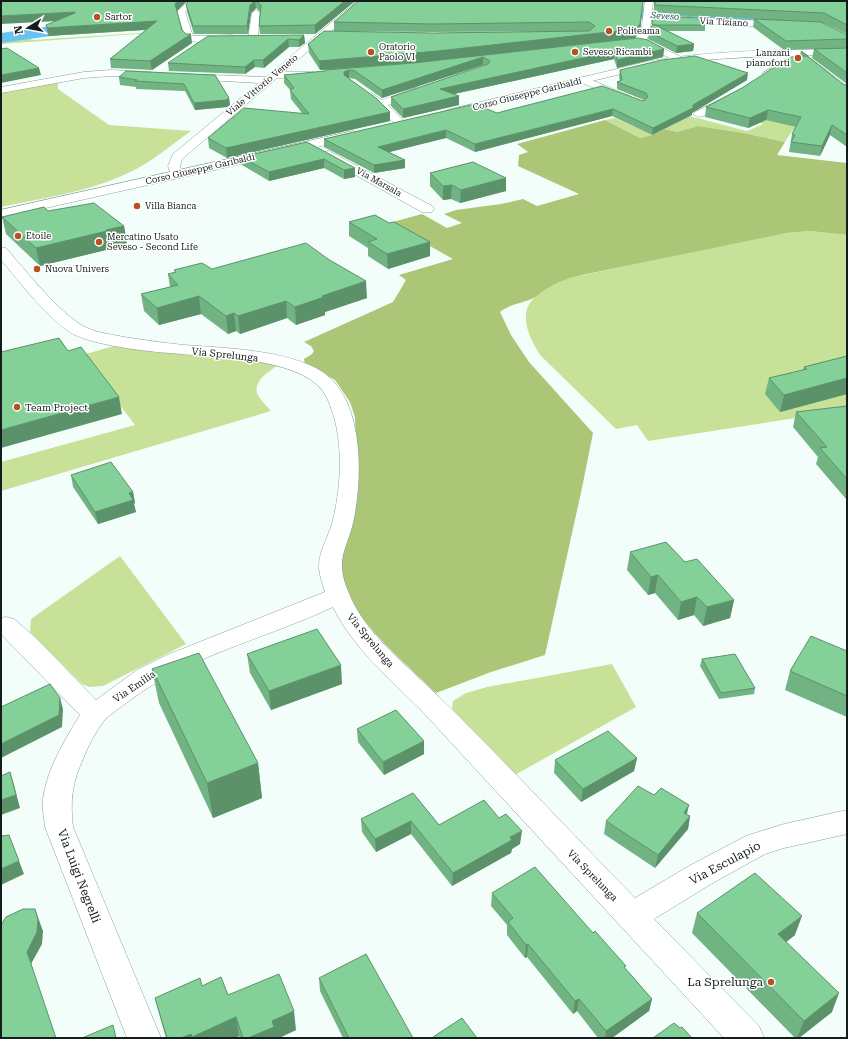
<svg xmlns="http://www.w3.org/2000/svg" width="848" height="1039" font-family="'Roboto Serif',serif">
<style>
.green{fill:#c7e198}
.forest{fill:#aac676}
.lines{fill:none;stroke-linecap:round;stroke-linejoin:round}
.river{fill:#68c2f2;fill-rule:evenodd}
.minor-casing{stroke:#87a29b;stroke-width:1}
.secondary-casing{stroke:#87a29b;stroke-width:1}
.minor{fill:#fff;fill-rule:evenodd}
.secondary{fill:#fff;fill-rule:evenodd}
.wall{fill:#71b383}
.shaded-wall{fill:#5c926a}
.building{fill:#83d098;stroke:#5c926a}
.poi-dot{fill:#b65122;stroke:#fff;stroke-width:1.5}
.labels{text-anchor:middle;stroke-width:3;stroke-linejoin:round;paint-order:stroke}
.far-water-label{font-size:9px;font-style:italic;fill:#244b5f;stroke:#fff}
.far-poi-label{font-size:9px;fill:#131d1b;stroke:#fff;text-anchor:start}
.far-street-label{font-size:9px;fill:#131d1b;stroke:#fff}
.street-label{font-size:10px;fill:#131d1b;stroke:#fff}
.poi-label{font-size:10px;fill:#131d1b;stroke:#fff;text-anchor:start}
.near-street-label{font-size:12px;fill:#131d1b;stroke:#fff}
.near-poi-label{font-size:12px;fill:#131d1b;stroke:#fff;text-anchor:end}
</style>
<rect width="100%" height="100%" fill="#f3fefb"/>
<path class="green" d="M 172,31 L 178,31 L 1,44 L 1,40 L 28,35 L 32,40 Z
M 58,82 L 58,89 L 109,125 L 191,131 C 171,145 151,163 128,173 C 89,192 43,198 1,207 L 1,93 Z
M 799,105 L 812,121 L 792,131 L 785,142 L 744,133 L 698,126 L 677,132 L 665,129 L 689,116 L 747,131 L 763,124 L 758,122 Z
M 615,118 L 652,135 L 640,138 L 605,120 Z
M 810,231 L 847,235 L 847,410 L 648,441 L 637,425 L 616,429 L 540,355 C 515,315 523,296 565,279 L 761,237 L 786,233 Z
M 114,346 L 279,364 C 271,371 254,379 257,393 C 259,399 267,406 271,411 L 1,491 L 1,462 L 135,425 L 82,355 Z
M 120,556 L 186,644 L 103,686 L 89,687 L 82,684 L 30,632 L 31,619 Z
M 612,664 L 636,707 L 515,775 L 452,709 L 453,701 L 466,693 L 487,687 Z"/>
<path class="forest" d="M 605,120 L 640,138 L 652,135 L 665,129 L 677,132 L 698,126 L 744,133 L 785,142 L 777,155 L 847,163 L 847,235 L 810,231 L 786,233 L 582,275 C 561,280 552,284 535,297 C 526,303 511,303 500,312 L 511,335 L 529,362 L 593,433 L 582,488 L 545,655 L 491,672 L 436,693 C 405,663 369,634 348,596 C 344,590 342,582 340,576 L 356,443 L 355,417 L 350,402 L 335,380 L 305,364 L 304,359 L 312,354 L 314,351 L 311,346 L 304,342 L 393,302 L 406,280 L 399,275 L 453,259 L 389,223 L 422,214 L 447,228 L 462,223 L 444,214 L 456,210 L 501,204 L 523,199 L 537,206 L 579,194 L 518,166 L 519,155 L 528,152 L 517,144 Z"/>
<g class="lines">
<path class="river" d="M 587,6 L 749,15 L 847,13 L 847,23 L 782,25 L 717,24 L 581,14 L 579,11 L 581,8 Z
M 102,19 L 108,20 L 110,24 L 108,28 L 1,43 L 1,33 Z"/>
<g class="minor-casing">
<path id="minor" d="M 188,1 L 197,1 L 185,12 L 193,36 L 232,35 L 235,36 L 237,38 L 235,40 L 197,42 L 186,40 L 177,12 Z
M 357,1 L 366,1 L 284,72 L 313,72 L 317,73 L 318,75 L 317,77 L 277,78 L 182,159 L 180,166 L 182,175 L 180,178 L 172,178 L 168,166 L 173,154 L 259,83 L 188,79 L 184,78 L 183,76 L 184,74 L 266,77 Z
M 645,1 L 653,1 L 652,15 L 781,22 L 785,25 L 781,28 L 651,20 L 650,34 L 646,40 L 681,57 L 683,59 L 681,61 L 678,62 L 638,43 L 636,40 L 602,38 L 600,36 L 605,33 L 639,35 L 641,33 Z
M 256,10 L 260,13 L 258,38 L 253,41 L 248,38 L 252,13 Z
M 799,51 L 802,52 L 847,86 L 847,94 L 843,93 L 799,58 L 772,75 L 764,75 L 763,73 Z
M 111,70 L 151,72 L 156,75 L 151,78 L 111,76 L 84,78 L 1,93 L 1,87 L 84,72 Z
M 584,77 L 630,96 L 631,98 L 626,101 L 622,100 L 580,82 L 579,80 L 580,78 Z
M 418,87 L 422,88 L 423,90 L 422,92 L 388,105 L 407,124 L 405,126 L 397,126 L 366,96 L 371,93 L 382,100 Z
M 730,95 L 735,98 L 734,100 L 703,116 L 699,117 L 693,114 L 695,112 Z
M 329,151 L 432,206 L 434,209 L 432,212 L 422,212 L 325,158 L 323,155 L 325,152 Z
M 1,247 L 6,248 C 25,270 60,314 85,327 C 97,333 110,334 124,337 C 144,340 164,343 184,345 C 224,348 307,350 334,382 C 363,415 362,477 354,518 C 348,549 334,558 348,591 C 364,634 409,667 440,698 C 507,763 570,832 635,898 L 689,866 L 746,836 L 784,824 L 847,810 L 847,834 L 784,848 L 765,854 L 711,884 L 654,919 L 759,1026 L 764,1038 L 724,1038 L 422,711 C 390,679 353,648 333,607 C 265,639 190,655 129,701 C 121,707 110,714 103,722 C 95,733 88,746 83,759 C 72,783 70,801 73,827 L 161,1038 L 127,1038 L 45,827 C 44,818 42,808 43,799 C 47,769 64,741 80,715 L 1,634 L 1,618 L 6,617 L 14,619 L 38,640 L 96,700 L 137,670 L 167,655 L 325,592 C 323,585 320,577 319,569 C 318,551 329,537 333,520 C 342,482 344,434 327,398 C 309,358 220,358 182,354 C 152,352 102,347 75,335 C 51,323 19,281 1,260 Z"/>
</g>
<g class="secondary-casing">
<path id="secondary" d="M 847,49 L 847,55 C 781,56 715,56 650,67 L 451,115 L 447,114 L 445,112 L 447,110 L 451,109 L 650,61 C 715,50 781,50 847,49 Z
M 353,131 L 357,132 L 359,135 L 357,138 L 1,218 L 1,210 Z"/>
</g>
<use href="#minor" class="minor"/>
<use href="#secondary" class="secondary"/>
</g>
<path class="wall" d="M 187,1 L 176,11 L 182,30 L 192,43 L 152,70 L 111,68 L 110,59 L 146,30 L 48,36 L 46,25 L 56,21 Z
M 189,1 L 355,1 L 315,34 L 260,34 L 259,26 L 260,12 L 256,8 L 251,13 L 248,34 L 194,34 L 187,12 L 186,4 Z
M 643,1 L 640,32 L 635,38 L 466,57 L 664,49 L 663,57 L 617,68 L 614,59 L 454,94 L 459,96 L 459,105 L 403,118 L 391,106 L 391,97 L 484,66 L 483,65 L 382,98 L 355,79 L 349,78 L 348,78 L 390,121 L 227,158 L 209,148 L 208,138 L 302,113 L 291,99 L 290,90 L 284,83 L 284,75 L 325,71 L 325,70 L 413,63 L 435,61 L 320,70 L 309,53 L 308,44 L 433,33 L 589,31 L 433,32 L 334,31 L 334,22 Z
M 654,1 L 847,1 L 847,34 L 822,22 L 654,14 Z
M 754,19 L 847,35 L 847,84 L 812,58 L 814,49 L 784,50 L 753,27 Z
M 652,25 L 705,25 L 705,31 L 667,31 L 694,44 L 693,51 L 676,53 L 648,39 L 649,32 Z
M 304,35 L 305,43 L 299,47 L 289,47 L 264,68 L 255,67 L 245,74 L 169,71 L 168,63 Z
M 801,51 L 844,85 L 847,85 L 847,147 L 830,135 L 820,156 L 789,152 L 792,134 L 796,127 L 766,120 L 748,128 L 705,117 L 706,107 L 799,57 Z
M 620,70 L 747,80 L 692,113 L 692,115 L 652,135 L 612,116 L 475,152 L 446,138 L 388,152 L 405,160 L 405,168 L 374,173 L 324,147 L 324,139 L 497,113 L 643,101 L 644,100 L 617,89 L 617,82 L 620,81 L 619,77 Z
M 215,75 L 229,98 L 230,105 L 227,107 L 195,110 L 185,91 L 136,89 L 136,87 L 120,85 L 119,77 Z
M 307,142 L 355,168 L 355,177 L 344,179 L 324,168 L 269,181 L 242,165 L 241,157 Z
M 430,173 L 506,178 L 506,191 L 460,203 L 451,199 L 443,200 L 430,186 Z
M 48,211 L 124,226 L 127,243 L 110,248 L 110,249 L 40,266 L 6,234 L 2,217 Z
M 349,222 L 389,223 L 430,242 L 430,256 L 388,269 L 368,256 L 368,248 L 349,236 Z
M 212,269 L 367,298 L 325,312 L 325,315 L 296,325 L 287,318 L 240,334 L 236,331 L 228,334 L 201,314 L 159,325 L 144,311 L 141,294 L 170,287 L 168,274 L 175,272 L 174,270 Z
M 847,356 L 847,394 L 780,412 L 765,394 L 769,378 L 803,370 L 804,367 Z
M 847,406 L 847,500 L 816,464 L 818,457 L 793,427 L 796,412 Z
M 71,475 L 133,492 L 135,503 L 134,504 L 136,512 L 98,524 L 73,487 Z
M 630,552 L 685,562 L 734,600 L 730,618 L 703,626 L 694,615 L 678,620 L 655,593 L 648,595 L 627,570 Z
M 847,651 L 847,717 L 785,690 L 790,671 Z
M 247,654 L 342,684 L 271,710 L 250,673 Z
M 702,659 L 755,688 L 754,694 L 719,699 L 700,666 Z
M 152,669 L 258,763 L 262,798 L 213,818 L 159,703 Z
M 357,729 L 424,754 L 384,775 L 358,742 Z
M 637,758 L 634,771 L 581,802 L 554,773 L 555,760 Z
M 413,793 L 439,825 L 520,844 L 512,849 L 511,853 L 452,886 L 411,834 L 376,852 L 362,832 L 361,819 Z
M 654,795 L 690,816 L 688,829 L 655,868 L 604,834 L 606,821 Z
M 492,893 L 625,969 L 652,999 L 649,1011 L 612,1038 L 598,1038 L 577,1011 L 573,1014 L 527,957 L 525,958 L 507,935 L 507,925 L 491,906 Z
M 697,913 L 795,935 L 786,942 L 832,1012 L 799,1038 L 795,1038 L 692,933 Z
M 319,978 L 413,1038 L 343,1038 L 320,991 Z
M 202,986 L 228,995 L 296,1030 L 279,1038 L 240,1038 L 239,1036 L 235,1038 L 166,1038 L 160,1017 L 155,998 Z"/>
<path class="shaded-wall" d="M 178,1 L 187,1 L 176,12 L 175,4 Z
M 255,1 L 256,8 L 251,13 L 248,34 L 247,26 L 250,5 Z
M 345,1 L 355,1 L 315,34 L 315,25 Z
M 643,1 L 640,32 L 635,38 L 438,61 L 320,70 L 319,61 L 636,29 Z
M 75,12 L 77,20 L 1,24 L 1,16 Z
M 157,21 L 158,29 L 48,36 L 47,28 Z
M 191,34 L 192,43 L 152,70 L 150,61 Z
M 304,35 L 305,43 L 299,47 L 299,40 Z
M 288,39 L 289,47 L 264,68 L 263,60 Z
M 694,44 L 693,51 L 676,53 L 677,46 Z
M 664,49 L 663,57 L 617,68 L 617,60 Z
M 615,51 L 614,59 L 440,97 L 440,89 Z
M 483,57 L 483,65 L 382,98 L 382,90 Z
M 254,60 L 255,67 L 245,74 L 245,67 Z
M 39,68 L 41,75 L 1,83 L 1,75 Z
M 349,70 L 349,78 L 344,81 L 344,72 Z
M 748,73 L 747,80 L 692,113 L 692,115 L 652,135 L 653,128 L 693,105 Z
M 459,96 L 459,105 L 403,118 L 403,109 Z
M 229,98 L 230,105 L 227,107 L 195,110 L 194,103 Z
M 613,109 L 612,116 L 475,152 L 475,144 Z
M 768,110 L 766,120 L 748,128 L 750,118 Z
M 390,112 L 390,121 L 227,158 L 226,148 Z
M 832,125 L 830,135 L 820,156 L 822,146 Z
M 446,130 L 446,138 L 378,155 L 378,147 Z
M 324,159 L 324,168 L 269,181 L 269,172 Z
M 405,160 L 405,168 L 374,173 L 374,165 Z
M 355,168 L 355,177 L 344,179 L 344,170 Z
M 506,178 L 506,191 L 460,203 L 461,190 Z
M 452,185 L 451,199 L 443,200 L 443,186 Z
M 124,226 L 127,243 L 110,248 L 110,249 L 40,266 L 36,248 Z
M 430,242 L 430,256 L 388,269 L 387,254 Z
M 366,281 L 367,298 L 325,312 L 325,315 L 296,325 L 295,307 L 322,296 Z
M 199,296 L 201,314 L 159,325 L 157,308 Z
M 286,301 L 287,318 L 240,334 L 238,316 Z
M 234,313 L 236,331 L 228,334 L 226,316 Z
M 847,378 L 847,394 L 780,412 L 784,395 Z
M 119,397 L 122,414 L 1,448 L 1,430 Z
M 133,492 L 135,503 L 134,504 L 136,512 L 98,524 L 95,512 L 129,493 Z
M 658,575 L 655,593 L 648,595 L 651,577 Z
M 697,597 L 694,615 L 678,620 L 681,602 Z
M 734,600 L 730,618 L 703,626 L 707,607 Z
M 341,665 L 342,684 L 271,710 L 269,691 Z
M 60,698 L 63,709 L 62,727 L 1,758 L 1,744 Z
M 424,741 L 424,754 L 384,775 L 383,762 Z
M 637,758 L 634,771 L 581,802 L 583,789 Z
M 258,763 L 262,798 L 213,818 L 207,783 Z
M 10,772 L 14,785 L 20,808 L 1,815 L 1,800 Z
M 689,805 L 686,818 L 684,813 Z
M 690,816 L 688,829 L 655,868 L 658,855 Z
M 411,821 L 411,834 L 376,852 L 375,839 Z
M 522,831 L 520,844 L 512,849 L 511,853 L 452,886 L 453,873 L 510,837 Z
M 19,861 L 24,874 L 1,885 L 1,869 Z
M 35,909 L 43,931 L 42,944 L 31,964 L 56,1038 L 27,952 Z
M 802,916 L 795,935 L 772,953 L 778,934 Z
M 528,944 L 527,957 L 525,958 L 526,945 Z
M 839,993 L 832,1012 L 799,1038 L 797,1038 L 804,1021 Z
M 579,999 L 577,1011 L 573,1014 L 575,1001 Z
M 652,999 L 649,1011 L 612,1038 L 605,1038 L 606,1031 Z
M 294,1011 L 296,1030 L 279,1038 L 248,1038 L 272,1021 Z
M 236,1017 L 239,1036 L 235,1038 L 192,1038 L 192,1037 Z
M 191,1034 L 192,1038 L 181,1038 Z"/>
<path class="building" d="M 1,1 L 178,1 L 175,4 L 182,30 L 186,34 L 191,34 L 150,61 L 110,59 L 157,21 L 47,28 L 46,25 L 75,13 L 75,12 L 1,16 Z
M 189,1 L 255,1 L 250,5 L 247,26 L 193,26 L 186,4 Z
M 256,1 L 345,1 L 315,25 L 259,26 L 261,5 Z
M 358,1 L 643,1 L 640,24 L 636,29 L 438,51 L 319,61 L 308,44 L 324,31 L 433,33 L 589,31 L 595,26 L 589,22 L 433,24 L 334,22 Z
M 655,1 L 847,1 L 847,25 L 824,13 L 655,5 Z
M 653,16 L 699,18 L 705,25 L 654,25 L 652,24 Z
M 754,19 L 821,22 L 847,35 L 847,39 L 786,41 Z
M 653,24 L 694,44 L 677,46 L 649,32 Z
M 304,35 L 299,40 L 288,39 L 263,60 L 254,60 L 245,67 L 168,63 L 208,36 Z
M 638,38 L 648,40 L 664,49 L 617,60 L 615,51 L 440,89 L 459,96 L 403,109 L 391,97 L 488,64 L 490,61 L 483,57 L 382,90 L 355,71 L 349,70 L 344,72 L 344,75 L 376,98 L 390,112 L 226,148 L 208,138 L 244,108 L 309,114 L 290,90 L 294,88 L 284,75 L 325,71 L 325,70 L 413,63 Z
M 7,48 L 39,68 L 1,75 L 1,49 Z
M 847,48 L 847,73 L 814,49 Z
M 801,51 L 844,85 L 847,85 L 847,135 L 832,125 L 822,146 L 791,142 L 795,135 L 792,134 L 801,117 L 768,110 L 750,118 L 706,107 L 742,88 L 790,57 L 808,56 Z
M 695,56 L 748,73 L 693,105 L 693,108 L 653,128 L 613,109 L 475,144 L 446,130 L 378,147 L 405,160 L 374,165 L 324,139 L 475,104 L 497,113 L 602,86 L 643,101 L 648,97 L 646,93 L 617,82 L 622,80 L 620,70 L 662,60 Z
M 126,71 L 215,75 L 229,98 L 226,100 L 194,103 L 184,84 L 135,81 L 137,80 L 119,77 Z
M 307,142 L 355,168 L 344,170 L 324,159 L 269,172 L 241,157 Z
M 473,162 L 506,178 L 461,190 L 452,185 L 443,186 L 430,173 Z
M 94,203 L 124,226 L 106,230 L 107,231 L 36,248 L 2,217 L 44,207 L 48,211 Z
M 375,215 L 389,223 L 394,222 L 430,242 L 387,254 L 368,242 L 377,239 L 349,222 Z
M 306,243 L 328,259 L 366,281 L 322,296 L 324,297 L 295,307 L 286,301 L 238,316 L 234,313 L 226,316 L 199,296 L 157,308 L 141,294 L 178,285 L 168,274 L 176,272 L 174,270 L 202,263 L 212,269 Z
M 59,338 L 68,351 L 81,347 L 119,397 L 1,430 L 1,352 Z
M 847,356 L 847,378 L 784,395 L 769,378 L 807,369 L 804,367 Z
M 847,406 L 847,479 L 820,448 L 827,447 L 796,412 Z
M 111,462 L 133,492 L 129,493 L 133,500 L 95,512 L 71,475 Z
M 666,542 L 685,562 L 697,559 L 734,600 L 707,607 L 697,597 L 681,602 L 658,575 L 651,577 L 630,552 Z
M 317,629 L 341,665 L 269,691 L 247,654 Z
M 811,636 L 847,651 L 847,696 L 790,671 Z
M 199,653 L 258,763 L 207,783 L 152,669 Z
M 735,654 L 755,688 L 721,693 L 702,659 Z
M 50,684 L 60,698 L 59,715 L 1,744 L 1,707 Z
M 396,710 L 424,741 L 383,762 L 357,729 Z
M 608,731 L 637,758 L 583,789 L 555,760 Z
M 10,772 L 16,795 L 1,800 L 1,776 Z
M 638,786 L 654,795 L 661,788 L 689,805 L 684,813 L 690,816 L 658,855 L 606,821 Z
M 413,793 L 439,825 L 484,800 L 499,818 L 506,814 L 522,831 L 510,837 L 512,840 L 453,873 L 411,821 L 375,839 L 361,819 Z
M 9,835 L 19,861 L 1,869 L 1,836 Z
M 535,867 L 593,933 L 595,931 L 626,966 L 624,967 L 652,999 L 606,1031 L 579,999 L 575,1001 L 528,944 L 526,945 L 508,922 L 513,918 L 492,893 Z
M 755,873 L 802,916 L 778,934 L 839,993 L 804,1021 L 697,913 Z
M 23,909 L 35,909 L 38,920 L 37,932 L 27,952 L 56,1038 L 1,1038 L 1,925 L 6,917 Z
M 366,954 L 413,1038 L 349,1038 L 319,978 Z
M 279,974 L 294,1011 L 272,1021 L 274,1027 L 248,1038 L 243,1038 L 236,1017 L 192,1037 L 191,1034 L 181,1038 L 167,1038 L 155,998 L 200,978 L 202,986 L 221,977 L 228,995 Z
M 462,1018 L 477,1038 L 434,1038 L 433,1037 Z
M 674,1023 L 680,1028 L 682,1027 L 692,1038 L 653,1038 Z
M 113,1025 L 116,1038 L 82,1038 Z"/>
<g class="poi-dot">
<circle cx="97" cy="17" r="4"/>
<circle cx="609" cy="31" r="4"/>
<circle cx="371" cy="52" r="4"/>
<circle cx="575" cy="52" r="4"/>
<circle cx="798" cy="58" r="4"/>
<circle cx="137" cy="206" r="4"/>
<circle cx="18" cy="236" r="4"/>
<circle cx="99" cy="242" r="4"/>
<circle cx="37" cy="269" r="4"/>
<circle cx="17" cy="407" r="4"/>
<circle cx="771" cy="982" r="4"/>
</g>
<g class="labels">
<g class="far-water-label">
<text transform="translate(665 16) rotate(4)" y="3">Seveso</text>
</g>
<g class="far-poi-label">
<text x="105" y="20">Sartor</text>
<text x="617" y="34">Politeama</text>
<text x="379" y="50">Oratorio<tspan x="379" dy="10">Paolo VI</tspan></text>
<text x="583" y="55">Seveso Ricambi</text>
<text x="790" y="56" text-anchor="end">Lanzani<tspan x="790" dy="10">pianoforti</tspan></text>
<text x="145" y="209">Villa Bianca</text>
<text x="26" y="239">Etoile</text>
<text x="107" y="240">Mercatino Usato<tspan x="107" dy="10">Seveso - Second Life</tspan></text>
<text x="45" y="272">Nuova Univers</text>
</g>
<g class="far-street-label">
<text transform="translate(724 22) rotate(3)" y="3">Via Tiziano</text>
<text transform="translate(262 85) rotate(-40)" y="3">Viale Vittorio Veneto</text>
<text transform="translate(527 94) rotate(-14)" y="3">Corso Giuseppe Garibaldi</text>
<text transform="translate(200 169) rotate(-13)" y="3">Corso Giuseppe Garibaldi</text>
<text transform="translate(379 182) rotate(29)" y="3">Via Marsala</text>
</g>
<g class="street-label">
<text transform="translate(225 354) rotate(6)" y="4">Via Sprelunga</text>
<text transform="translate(371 640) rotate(50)" y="4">Via Sprelunga</text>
<text transform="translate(134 686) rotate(-34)" y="4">Via Emilia</text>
<text transform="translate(593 875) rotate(46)" y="4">Via Sprelunga</text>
</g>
<g class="poi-label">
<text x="25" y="411">Team Project</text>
</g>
<g class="near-street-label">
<text transform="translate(725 863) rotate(-28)" y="4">Via Esculapio</text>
<text transform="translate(79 876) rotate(69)" y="4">Via Luigi Negrelli</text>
</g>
<g class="near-poi-label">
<text x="763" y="986">La Sprelunga</text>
</g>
</g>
<rect width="848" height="1039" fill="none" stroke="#131d1b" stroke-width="4"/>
<g transform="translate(28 28) rotate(259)" stroke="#ffffff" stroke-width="3" paint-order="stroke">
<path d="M0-3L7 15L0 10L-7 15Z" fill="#131d1b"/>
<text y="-6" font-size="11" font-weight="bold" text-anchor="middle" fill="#131d1b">N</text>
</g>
</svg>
